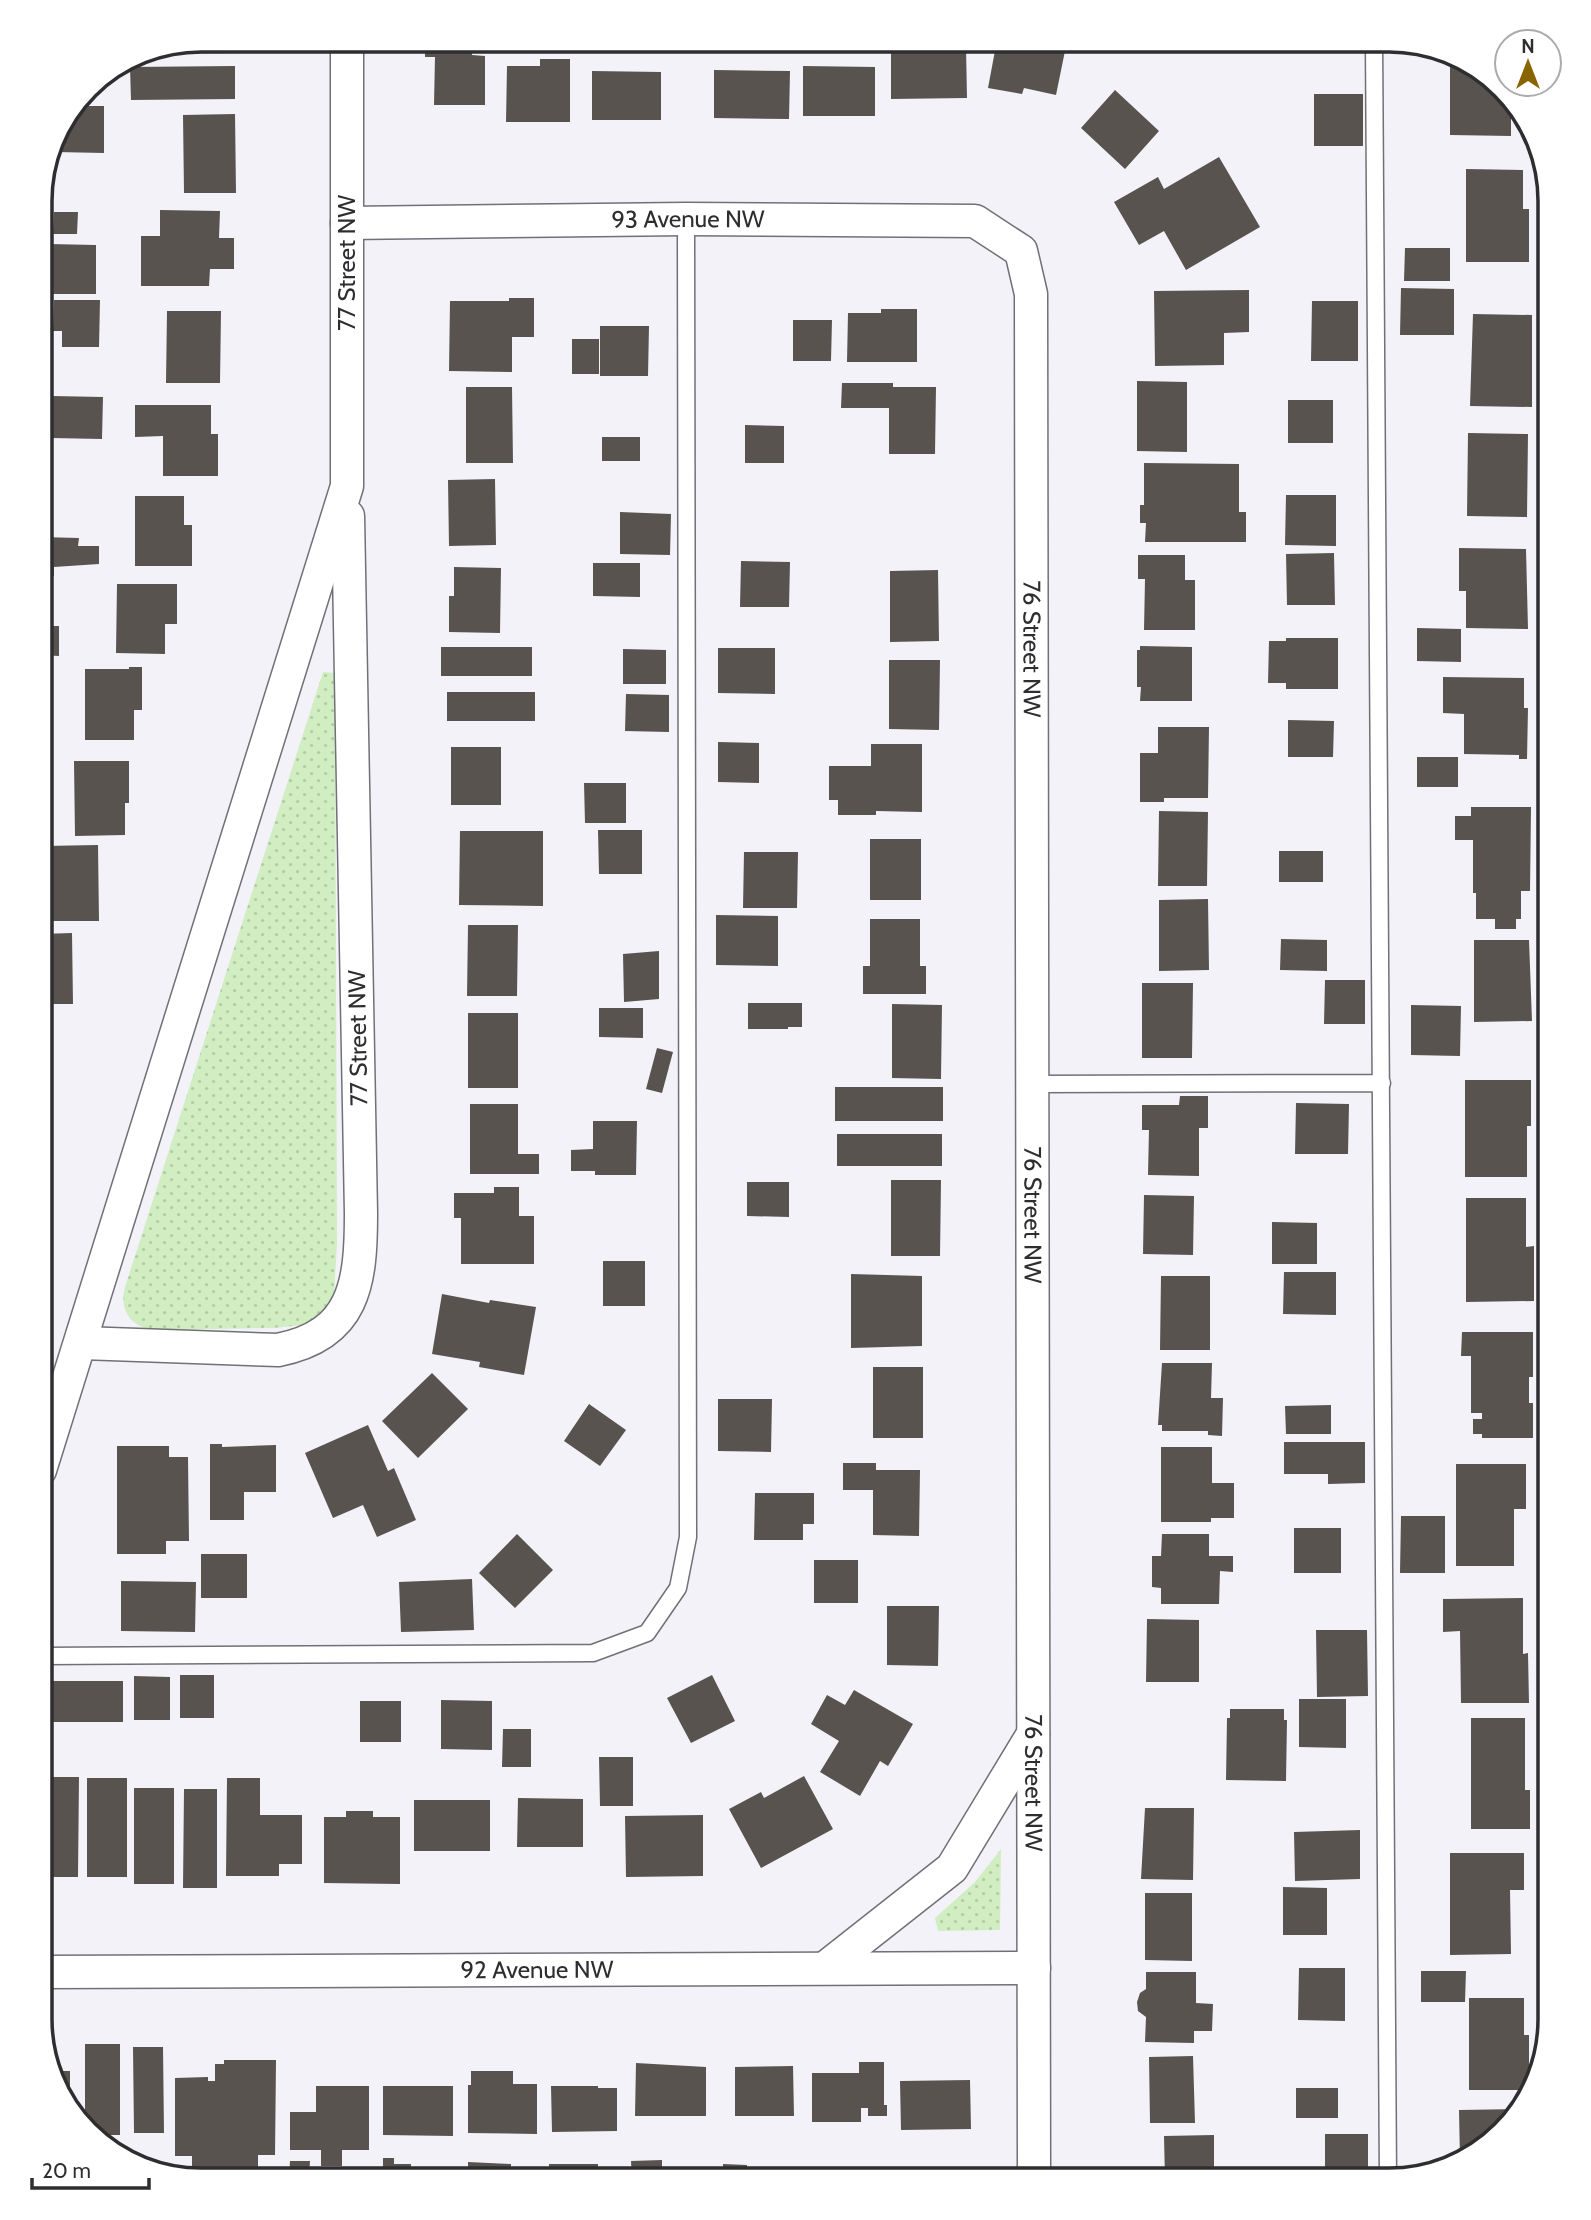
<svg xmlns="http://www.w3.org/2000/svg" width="1591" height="2220" font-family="Cabin,sans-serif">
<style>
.grass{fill:url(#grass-dots)}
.building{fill:#58534f}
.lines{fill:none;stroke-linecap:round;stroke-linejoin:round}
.service-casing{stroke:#717077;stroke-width:19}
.minor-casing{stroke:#717077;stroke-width:35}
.service{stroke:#fff;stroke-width:16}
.minor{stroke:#fff;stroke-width:32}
.labels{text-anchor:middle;stroke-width:7;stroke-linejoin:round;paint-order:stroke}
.street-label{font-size:24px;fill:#2e2e31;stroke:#fff}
.rim{fill:none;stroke:#2e2e31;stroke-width:3.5}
</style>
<defs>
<pattern id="grass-dots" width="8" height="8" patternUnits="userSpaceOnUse" patternTransform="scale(1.75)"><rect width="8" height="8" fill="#d0eec1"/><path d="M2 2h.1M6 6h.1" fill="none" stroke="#b3cca6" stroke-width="1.8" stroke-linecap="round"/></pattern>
</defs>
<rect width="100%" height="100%" fill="#f3f2f9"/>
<path class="grass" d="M 323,672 L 335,673 L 337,1244 L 334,1294 L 323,1313 L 314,1320 L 302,1325 L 274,1328 L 151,1330 C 129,1325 119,1308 125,1287 Z
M 1001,1849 L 1000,1930 L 938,1931 L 935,1918 L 975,1882 Z"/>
<path class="building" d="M 201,40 L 238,40 L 238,53 L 139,54 Z
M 425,40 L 472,40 L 472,55 L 485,56 L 485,105 L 434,105 L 435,57 L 425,57 Z
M 997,40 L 1017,44 L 1017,40 L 1039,40 L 1066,46 L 1056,95 L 1024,88 L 1022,94 L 988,88 Z
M 1281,41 L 1302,41 L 1292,51 Z
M 966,47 L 967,98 L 891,99 L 891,48 Z
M 1450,56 L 1471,62 L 1511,102 L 1511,136 L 1450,135 Z
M 540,59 L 570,59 L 570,122 L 506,122 L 507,66 L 540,66 Z
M 235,66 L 235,99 L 131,100 L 130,67 Z
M 803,66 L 875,67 L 875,116 L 803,116 Z
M 714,70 L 790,71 L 789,119 L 714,118 Z
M 592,71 L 661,72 L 661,120 L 592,120 Z
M 1115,90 L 1159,131 L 1125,169 L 1081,128 Z
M 1314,94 L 1363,94 L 1363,146 L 1314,146 Z
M 75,106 L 104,106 L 104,153 L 56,152 L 57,130 Z
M 235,114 L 236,193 L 184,193 L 183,115 Z
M 1219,157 L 1260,227 L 1186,270 L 1164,231 L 1139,245 L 1114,202 L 1158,177 L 1164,189 Z
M 1466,169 L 1523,170 L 1523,209 L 1529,209 L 1529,262 L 1466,262 Z
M 160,210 L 220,211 L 219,238 L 234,238 L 234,269 L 210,269 L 209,286 L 141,286 L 141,236 L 160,236 Z
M 54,212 L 78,212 L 77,234 L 53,234 Z
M 49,244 L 96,245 L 96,294 L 49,294 Z
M 1405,248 L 1450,248 L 1450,281 L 1404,281 Z
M 1401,288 L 1454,289 L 1454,335 L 1400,335 Z
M 1249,290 L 1249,332 L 1224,333 L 1224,365 L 1155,366 L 1154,291 Z
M 509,298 L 534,298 L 534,337 L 512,337 L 512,372 L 449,371 L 450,301 L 509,301 Z
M 54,300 L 100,300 L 99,347 L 62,347 L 62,331 L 53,331 Z
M 1312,301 L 1358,301 L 1358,361 L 1311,361 Z
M 881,309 L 917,309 L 917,362 L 847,362 L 848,313 L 881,313 Z
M 167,311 L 221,311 L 220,383 L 166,383 Z
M 1473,314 L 1532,315 L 1532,407 L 1470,406 Z
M 793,320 L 832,320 L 831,361 L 793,361 Z
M 600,326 L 649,326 L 648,376 L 600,376 Z
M 572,339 L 599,339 L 599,374 L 572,374 Z
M 1137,381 L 1187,382 L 1187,452 L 1137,451 Z
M 842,383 L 893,383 L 893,387 L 936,387 L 935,454 L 889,454 L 889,408 L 841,408 Z
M 466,387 L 512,387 L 513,463 L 466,463 Z
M 52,396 L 103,397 L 102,439 L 52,438 Z
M 1288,400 L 1333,400 L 1333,443 L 1288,443 Z
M 135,405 L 211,405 L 211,434 L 218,434 L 218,476 L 163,476 L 163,436 L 135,437 Z
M 745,425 L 784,426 L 784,463 L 745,463 Z
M 1468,433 L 1528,434 L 1527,517 L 1467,516 Z
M 602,437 L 640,437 L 640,461 L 602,461 Z
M 1144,463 L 1239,464 L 1239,512 L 1246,512 L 1246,542 L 1145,542 L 1146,523 L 1140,523 L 1140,505 L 1144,505 Z
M 495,479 L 496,545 L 449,546 L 448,480 Z
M 1286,495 L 1336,495 L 1336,546 L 1285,545 Z
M 135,496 L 184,496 L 184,525 L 192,525 L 192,566 L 135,566 Z
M 620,512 L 671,514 L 670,555 L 620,554 Z
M 41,537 L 79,538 L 78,546 L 99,546 L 99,564 L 54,567 L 54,576 L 41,576 Z
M 1459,548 L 1526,549 L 1528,629 L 1466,628 L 1466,591 L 1459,591 Z
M 1334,553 L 1335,605 L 1287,605 L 1286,554 Z
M 1138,555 L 1185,555 L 1185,580 L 1195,580 L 1195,630 L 1144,630 L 1145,579 L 1138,579 Z
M 741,561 L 790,562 L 789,607 L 740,607 Z
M 593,563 L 640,563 L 640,597 L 593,596 Z
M 454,567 L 501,568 L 500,633 L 449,632 L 449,596 L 454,596 Z
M 938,570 L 939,641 L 890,642 L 890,571 Z
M 117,584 L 177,584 L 177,624 L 165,624 L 165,654 L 116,653 Z
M 41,626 L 59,626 L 59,656 L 41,655 Z
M 1417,628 L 1461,629 L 1461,662 L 1417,661 Z
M 1286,638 L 1338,638 L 1338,689 L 1286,689 L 1286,683 L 1268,683 L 1269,641 L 1286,641 Z
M 1140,646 L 1192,647 L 1192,701 L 1140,701 L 1141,687 L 1137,687 L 1137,650 L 1140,650 Z
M 441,647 L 532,647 L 532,676 L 441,676 Z
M 718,648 L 775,648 L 775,694 L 718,693 Z
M 623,649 L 666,650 L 666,684 L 623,684 Z
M 889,660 L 940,660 L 939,730 L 889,729 Z
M 129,667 L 142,667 L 142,710 L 134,710 L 134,740 L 85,740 L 85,669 L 129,669 Z
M 1443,677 L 1524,678 L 1524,708 L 1528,708 L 1527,759 L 1519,759 L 1519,755 L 1464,754 L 1464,714 L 1443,713 Z
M 447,692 L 535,692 L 535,721 L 447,721 Z
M 626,694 L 669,695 L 669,732 L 625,731 Z
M 1288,720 L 1334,721 L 1333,757 L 1288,757 Z
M 1158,727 L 1209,727 L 1208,798 L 1164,798 L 1164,802 L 1140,802 L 1140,753 L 1158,753 Z
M 718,742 L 759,743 L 759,783 L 718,782 Z
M 871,744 L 922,744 L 922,812 L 876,811 L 876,815 L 838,815 L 838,800 L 829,800 L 829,766 L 871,766 Z
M 451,747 L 501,747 L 501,805 L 451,805 Z
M 1417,757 L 1458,757 L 1458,787 L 1417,787 Z
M 74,761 L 129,761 L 129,803 L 125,803 L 125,835 L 75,836 Z
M 584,783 L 626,783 L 626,823 L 585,823 Z
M 1471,807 L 1531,807 L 1530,891 L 1521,891 L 1521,919 L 1516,919 L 1516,929 L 1495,929 L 1495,919 L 1476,919 L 1476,893 L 1473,893 L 1473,840 L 1455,840 L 1455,816 L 1471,816 Z
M 1159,811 L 1208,812 L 1207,886 L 1158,886 Z
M 598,830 L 642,830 L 642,874 L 599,874 Z
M 460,831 L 543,831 L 543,906 L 459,905 Z
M 870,839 L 921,839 L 921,900 L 870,900 Z
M 98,845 L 99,921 L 45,921 L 44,846 Z
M 1279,851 L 1323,851 L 1323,882 L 1279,882 Z
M 744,852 L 798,852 L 797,908 L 743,908 Z
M 1208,899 L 1209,970 L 1159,971 L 1159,900 Z
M 716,915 L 778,916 L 778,966 L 716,965 Z
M 870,919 L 920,919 L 920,966 L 926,966 L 926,994 L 863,994 L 863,966 L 870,966 Z
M 468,925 L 518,925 L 517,996 L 467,996 Z
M 72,933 L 73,1004 L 40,1004 L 40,934 Z
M 1281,939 L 1327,940 L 1327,971 L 1280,970 Z
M 1474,940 L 1529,940 L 1532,1021 L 1474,1022 Z
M 659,951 L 659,999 L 624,1002 L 623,954 Z
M 1325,980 L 1365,980 L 1365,1024 L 1324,1024 Z
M 1142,983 L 1193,983 L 1192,1058 L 1142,1058 Z
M 748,1003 L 802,1003 L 802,1027 L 788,1027 L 788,1029 L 748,1029 Z
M 892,1004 L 942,1005 L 941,1079 L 892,1078 Z
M 1411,1005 L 1461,1006 L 1460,1056 L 1411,1055 Z
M 599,1008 L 643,1008 L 643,1038 L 599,1037 Z
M 468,1013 L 518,1013 L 518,1088 L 468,1088 Z
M 657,1048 L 673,1052 L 662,1093 L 646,1089 Z
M 40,1058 L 43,1058 L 43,1078 L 40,1078 Z
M 1465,1080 L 1531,1080 L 1531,1126 L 1527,1126 L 1527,1177 L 1465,1177 Z
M 835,1087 L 943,1087 L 943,1121 L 835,1121 Z
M 1180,1096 L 1208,1096 L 1208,1128 L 1199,1128 L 1199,1176 L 1148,1175 L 1149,1130 L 1142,1130 L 1142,1105 L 1179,1105 Z
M 1296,1103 L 1349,1104 L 1348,1154 L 1295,1154 Z
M 470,1104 L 518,1104 L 518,1154 L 539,1154 L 539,1174 L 470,1174 Z
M 593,1121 L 637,1121 L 636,1175 L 595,1175 L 595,1171 L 571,1171 L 571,1150 L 593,1149 Z
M 837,1134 L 942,1134 L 942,1166 L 837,1166 Z
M 891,1180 L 941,1180 L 940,1256 L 891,1256 Z
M 747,1182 L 789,1182 L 789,1217 L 747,1216 Z
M 494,1187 L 519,1187 L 519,1216 L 534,1216 L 534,1264 L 461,1264 L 461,1218 L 454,1218 L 454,1193 L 494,1193 Z
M 1144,1195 L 1194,1196 L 1193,1255 L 1143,1254 Z
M 1466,1198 L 1526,1198 L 1526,1247 L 1534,1246 L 1534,1301 L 1466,1302 Z
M 1272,1222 L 1317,1223 L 1317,1264 L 1272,1264 Z
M 603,1261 L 645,1261 L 645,1306 L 603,1306 Z
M 1284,1272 L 1336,1272 L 1336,1315 L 1283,1314 Z
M 851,1274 L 922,1276 L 922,1346 L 851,1348 Z
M 1161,1276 L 1210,1276 L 1210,1350 L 1160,1350 Z
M 442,1294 L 489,1303 L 490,1300 L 536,1307 L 524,1375 L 479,1367 L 480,1362 L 432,1354 Z
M 1462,1332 L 1533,1332 L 1533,1377 L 1529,1377 L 1529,1403 L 1533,1403 L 1533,1438 L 1482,1438 L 1482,1434 L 1473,1434 L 1473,1419 L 1482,1419 L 1482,1413 L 1471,1413 L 1471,1356 L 1461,1356 Z
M 1162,1363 L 1212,1363 L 1211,1398 L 1223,1398 L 1222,1436 L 1208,1435 L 1208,1431 L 1162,1431 L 1162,1425 L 1158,1425 Z
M 873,1367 L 923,1367 L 923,1438 L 873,1438 Z
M 432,1373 L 468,1409 L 418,1458 L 382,1421 Z
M 718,1399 L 772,1399 L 771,1452 L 718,1451 Z
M 589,1404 L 626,1430 L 600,1466 L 564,1441 Z
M 1331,1405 L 1331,1434 L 1286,1434 L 1285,1406 Z
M 368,1425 L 388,1471 L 394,1468 L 416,1520 L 377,1537 L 363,1505 L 333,1518 L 305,1453 Z
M 1284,1442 L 1365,1442 L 1365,1483 L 1328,1484 L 1328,1474 L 1284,1474 Z
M 210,1444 L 222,1444 L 222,1447 L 276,1445 L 276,1492 L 244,1492 L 244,1520 L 210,1520 Z
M 117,1446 L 169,1446 L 169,1457 L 188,1457 L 189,1541 L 166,1541 L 166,1554 L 117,1554 Z
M 1161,1447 L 1212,1447 L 1212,1483 L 1234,1483 L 1234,1518 L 1211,1518 L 1211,1522 L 1161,1522 Z
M 843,1463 L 876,1463 L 876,1470 L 920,1470 L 919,1536 L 873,1535 L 873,1490 L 843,1490 Z
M 1456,1464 L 1526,1464 L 1526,1509 L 1514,1509 L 1514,1566 L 1456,1566 Z
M 755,1493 L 814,1493 L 814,1524 L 803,1524 L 803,1540 L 754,1540 Z
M 1401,1516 L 1445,1516 L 1445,1573 L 1400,1573 Z
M 1294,1528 L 1341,1528 L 1341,1573 L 1294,1573 Z
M 517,1534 L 553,1570 L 515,1608 L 479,1573 Z
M 1162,1534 L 1209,1534 L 1209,1556 L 1233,1556 L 1233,1572 L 1220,1571 L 1219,1604 L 1161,1604 L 1161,1588 L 1152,1587 L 1152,1556 L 1161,1556 Z
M 201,1554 L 247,1554 L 247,1598 L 201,1598 Z
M 814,1560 L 858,1560 L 858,1603 L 814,1603 Z
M 472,1579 L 474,1630 L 401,1632 L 399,1582 Z
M 121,1581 L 196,1582 L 195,1632 L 121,1631 Z
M 1523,1598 L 1523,1654 L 1528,1653 L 1529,1703 L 1461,1703 L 1460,1631 L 1443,1632 L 1443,1599 Z
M 887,1606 L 939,1606 L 938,1666 L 887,1665 Z
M 1147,1619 L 1199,1620 L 1199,1682 L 1146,1682 Z
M 1316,1630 L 1367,1630 L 1368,1696 L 1317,1697 Z
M 180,1675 L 214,1675 L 214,1718 L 180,1718 Z
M 712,1675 L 735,1721 L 691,1743 L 667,1698 Z
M 134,1676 L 170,1677 L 170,1720 L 134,1720 Z
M 43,1681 L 123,1681 L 123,1722 L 43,1722 Z
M 854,1690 L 913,1724 L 888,1766 L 880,1761 L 860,1796 L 820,1772 L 839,1741 L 811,1724 L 827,1695 L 845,1705 Z
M 1299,1699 L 1346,1699 L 1346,1748 L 1299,1747 Z
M 441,1700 L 492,1701 L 492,1750 L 441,1749 Z
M 360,1701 L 401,1701 L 401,1742 L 360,1742 Z
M 1230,1709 L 1284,1709 L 1284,1720 L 1287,1720 L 1286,1781 L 1226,1780 L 1227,1718 L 1230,1718 Z
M 1471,1718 L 1525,1718 L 1525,1790 L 1530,1790 L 1530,1829 L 1471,1829 Z
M 503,1729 L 531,1729 L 531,1767 L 502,1767 Z
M 599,1757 L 633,1757 L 633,1806 L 600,1806 Z
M 804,1776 L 833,1829 L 761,1868 L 729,1809 L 761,1792 L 764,1798 Z
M 47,1777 L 79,1777 L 78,1877 L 47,1877 Z
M 87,1778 L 127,1778 L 127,1877 L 87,1877 Z
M 227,1778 L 260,1778 L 260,1815 L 302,1815 L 302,1864 L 279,1864 L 279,1876 L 226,1876 Z
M 134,1788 L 174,1788 L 174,1884 L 134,1884 Z
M 184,1789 L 217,1789 L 217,1888 L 183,1888 Z
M 518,1798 L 583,1799 L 583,1847 L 517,1847 Z
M 414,1800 L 490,1800 L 490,1851 L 414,1851 Z
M 1145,1808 L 1194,1808 L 1193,1880 L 1141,1879 Z
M 346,1811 L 373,1811 L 373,1817 L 400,1817 L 400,1884 L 324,1883 L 324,1817 L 346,1817 Z
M 703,1815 L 703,1876 L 626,1877 L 625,1816 Z
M 1360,1830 L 1360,1879 L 1295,1881 L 1294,1832 Z
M 1450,1853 L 1524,1853 L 1524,1890 L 1510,1890 L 1511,1954 L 1450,1955 Z
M 1283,1887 L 1327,1888 L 1327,1935 L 1283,1935 Z
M 1145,1893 L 1192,1893 L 1192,1961 L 1145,1960 Z
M 1299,1968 L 1345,1968 L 1345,2021 L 1298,2020 Z
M 1421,1971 L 1466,1971 L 1465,2002 L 1421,2002 Z
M 1146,1972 L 1196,1972 L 1196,2003 L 1213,2004 L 1212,2031 L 1194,2031 L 1194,2043 L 1145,2042 L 1146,2017 L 1138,2011 L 1137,2002 L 1140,1993 L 1146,1989 Z
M 1469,1998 L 1524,1998 L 1524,2035 L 1529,2035 L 1529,2090 L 1469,2090 Z
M 85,2044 L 120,2044 L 120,2135 L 97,2135 L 85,2123 Z
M 133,2047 L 163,2047 L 164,2133 L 134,2133 Z
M 1193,2056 L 1195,2123 L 1150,2123 L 1149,2057 Z
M 224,2060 L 276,2060 L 275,2155 L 258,2155 L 258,2170 L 192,2170 L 192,2156 L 175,2156 L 175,2078 L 208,2077 L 208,2081 L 215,2081 L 215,2064 L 224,2064 Z
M 859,2062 L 884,2062 L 884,2105 L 887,2105 L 887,2116 L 868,2116 L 868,2108 L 861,2108 L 861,2122 L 812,2122 L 812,2073 L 859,2073 Z
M 636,2063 L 706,2067 L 706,2116 L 635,2116 Z
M 793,2066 L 794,2116 L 735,2116 L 735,2067 Z
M 54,2071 L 70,2071 L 70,2108 L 62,2100 Z
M 471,2071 L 513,2071 L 513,2084 L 537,2084 L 537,2134 L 468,2133 L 468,2085 L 471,2085 Z
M 970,2080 L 971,2129 L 901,2130 L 900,2081 Z
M 316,2086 L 369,2086 L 369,2150 L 342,2150 L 342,2166 L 321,2166 L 321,2150 L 290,2150 L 290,2112 L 316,2112 Z
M 383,2086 L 453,2086 L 453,2136 L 383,2135 Z
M 551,2086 L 598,2086 L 598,2088 L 617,2088 L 617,2131 L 552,2132 Z
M 1296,2088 L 1338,2088 L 1338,2118 L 1296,2118 Z
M 1520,2109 L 1471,2158 L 1460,2161 L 1459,2110 Z
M 1325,2134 L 1368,2134 L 1368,2175 L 1325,2175 Z
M 1214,2135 L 1214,2180 L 1165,2180 L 1164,2136 Z
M 383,2158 L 394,2158 L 394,2164 L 411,2164 L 411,2179 L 383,2179 Z
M 662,2160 L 662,2180 L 632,2180 L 631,2161 Z
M 290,2161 L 310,2161 L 309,2179 L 289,2179 Z
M 468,2162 L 511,2164 L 511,2180 L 468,2179 Z
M 549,2164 L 598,2164 L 598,2180 L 549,2180 Z
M 723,2164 L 747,2165 L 747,2180 L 723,2180 Z"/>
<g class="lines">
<g class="service-casing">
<path id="service" d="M 1374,41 L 1388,2180
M 1033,1084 L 1382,1083
M 40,1656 L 593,1653 L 647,1633 L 678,1588 L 688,1537 L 686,219"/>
</g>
<g class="minor-casing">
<g id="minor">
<path id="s1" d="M 347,223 L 686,219 L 975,221 L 1021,251 L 1031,294 L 1034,2180"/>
<path d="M 82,1343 L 278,1350 C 355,1335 361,1283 361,1214 L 348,516"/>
<path d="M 40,1470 L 347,486 L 347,40"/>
<path d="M 825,1968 L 952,1868 L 1033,1734"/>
<path id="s2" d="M 40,1972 L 1034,1968"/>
</g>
</g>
<use href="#service" class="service"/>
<use href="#minor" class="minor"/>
</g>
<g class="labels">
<g class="street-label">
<text dy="8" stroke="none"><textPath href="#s1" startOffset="341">93 Avenue NW</textPath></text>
<text transform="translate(347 263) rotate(-90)" y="8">77 Street NW</text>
<text dy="8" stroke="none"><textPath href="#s1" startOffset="1082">76 Street NW</textPath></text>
<text transform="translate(358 1038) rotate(-91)" y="8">77 Street NW</text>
<text dy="8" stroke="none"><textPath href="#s1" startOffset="1648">76 Street NW</textPath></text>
<text dy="8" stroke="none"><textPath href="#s1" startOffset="2216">76 Street NW</textPath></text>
<text dy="8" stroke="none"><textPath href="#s2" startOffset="497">92 Avenue NW</textPath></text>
</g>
</g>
<path d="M0 0H1591V2220H0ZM201 52H1389A149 149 0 0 1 1538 201V2019A149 149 0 0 1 1389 2168H201A149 149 0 0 1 52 2019V201A149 149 0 0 1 201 52Z" fill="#fff" fill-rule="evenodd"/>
<path class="rim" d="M201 52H1389A149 149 0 0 1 1538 201V2019A149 149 0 0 1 1389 2168H201A149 149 0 0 1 52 2019V201A149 149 0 0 1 201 52Z"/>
<g transform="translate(1528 63)"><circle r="33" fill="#ffffff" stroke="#ababad" stroke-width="2"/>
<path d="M0-5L12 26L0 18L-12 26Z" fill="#896502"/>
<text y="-10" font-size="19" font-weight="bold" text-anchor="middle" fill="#2e2e31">N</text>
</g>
<path d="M32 2178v10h117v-10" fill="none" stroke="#2e2e31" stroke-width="3.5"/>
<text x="42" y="2178" font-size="21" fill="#2e2e31" stroke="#ffffff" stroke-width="5" paint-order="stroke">20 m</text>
</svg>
